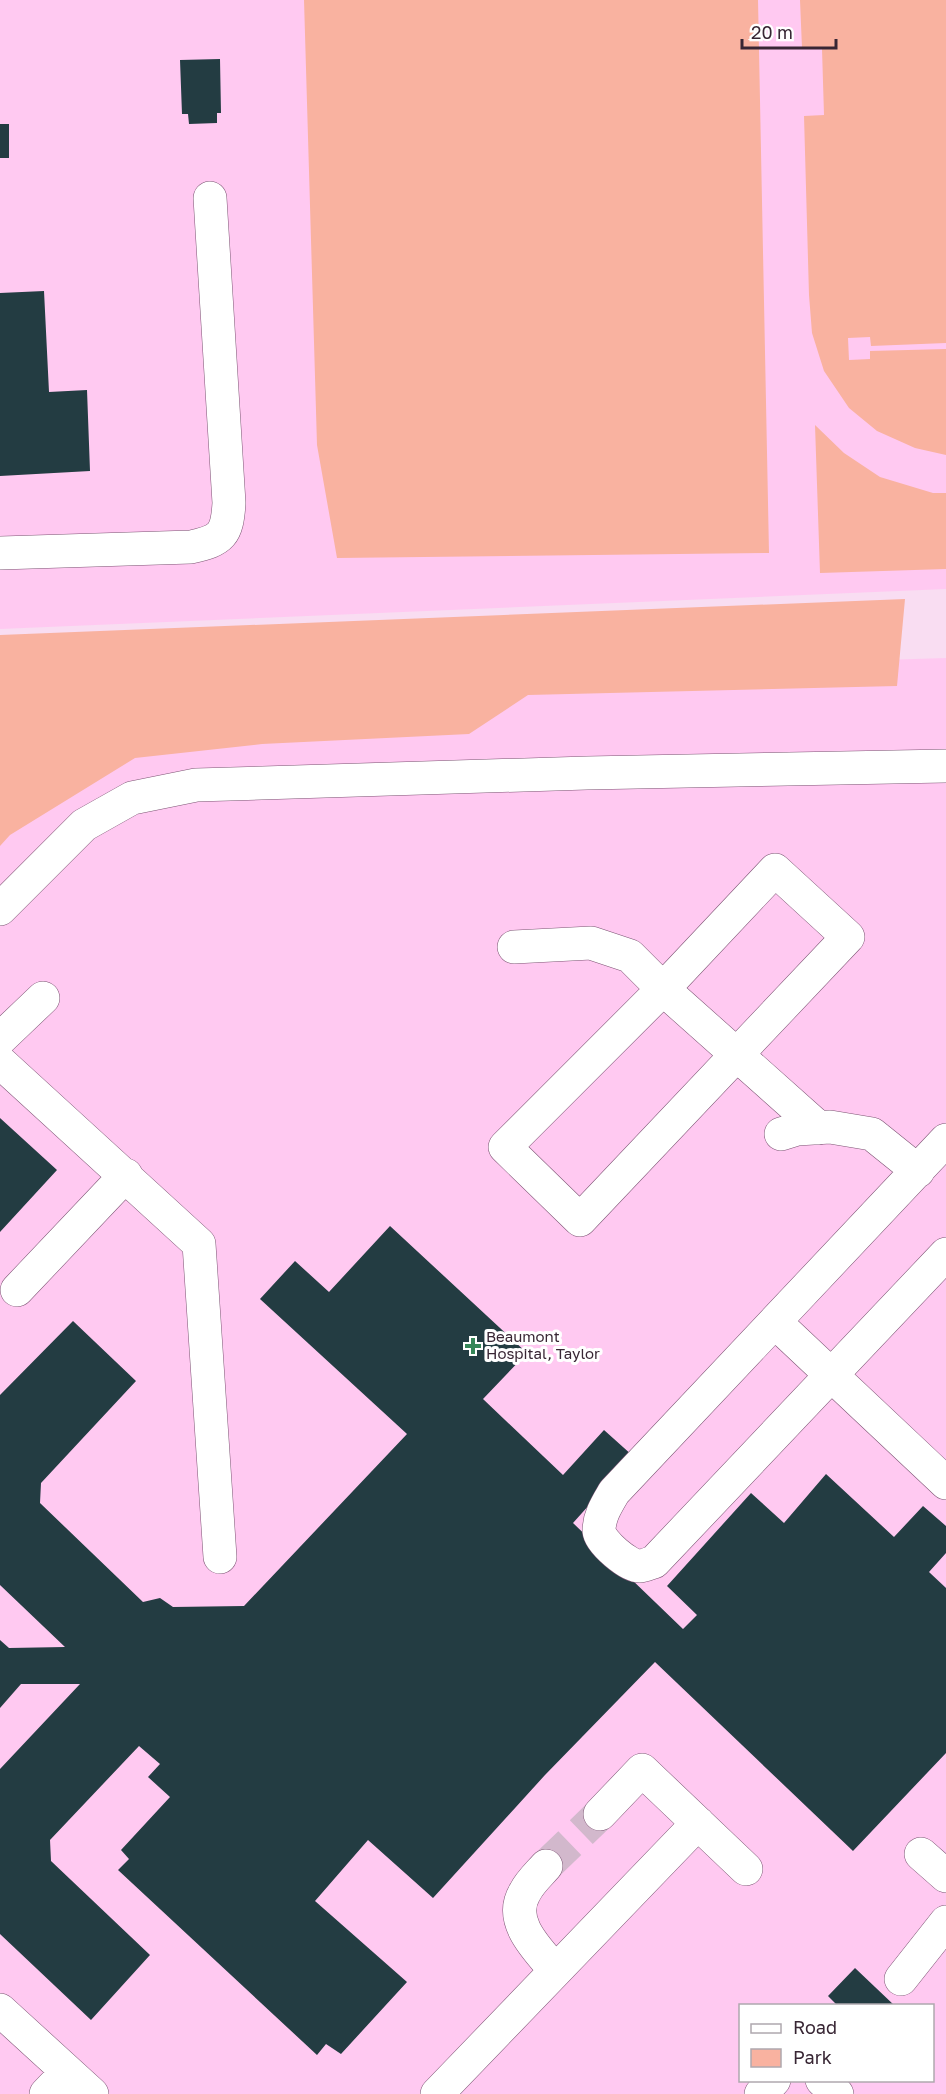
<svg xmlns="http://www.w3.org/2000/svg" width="946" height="2094" font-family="'Golos Text',sans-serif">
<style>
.built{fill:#ffc9f1;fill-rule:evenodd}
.green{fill:#f9b2a0}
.building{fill:#233c42}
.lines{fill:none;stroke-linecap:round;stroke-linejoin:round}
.minor-tunnel{stroke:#d2b8cc;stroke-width:33;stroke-dasharray:33 16;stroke-linecap:butt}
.minor-casing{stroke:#7d5574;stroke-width:34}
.minor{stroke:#fff;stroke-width:33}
.poi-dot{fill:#358758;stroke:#fff;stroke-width:2}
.labels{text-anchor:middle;stroke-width:6;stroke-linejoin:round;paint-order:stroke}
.poi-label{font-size:15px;fill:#382634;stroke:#fff;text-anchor:start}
</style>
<rect width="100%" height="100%" fill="#f9ddf2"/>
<path class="built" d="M 0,0 L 946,0 L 946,589 L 0,629 Z
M 946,658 L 946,2094 L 0,2094 L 0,687 ZM 740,2006 L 932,2006 L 932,2080 L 740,2080 Z"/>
<path class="green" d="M 304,0 L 758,0 L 769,553 L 337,558 L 317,445 Z
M 800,0 L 946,0 L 946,343 L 871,346 L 870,337 L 848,338 L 849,360 L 870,359 L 870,351 L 946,349 L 946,455 L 915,448 L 877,431 L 849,408 L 824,371 L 812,333 L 809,295 L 804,116 L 824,115 L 822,49 L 802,48 Z
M 815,425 L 844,453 L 880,477 L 933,493 L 946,493 L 946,569 L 820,573 Z
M 905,599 L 897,686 L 528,695 L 469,734 L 262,744 L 135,758 L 10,835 L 0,846 L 0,635 Z"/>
<path class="building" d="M 220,59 L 221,113 L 217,113 L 217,123 L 189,124 L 188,114 L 182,114 L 180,60 Z
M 0,124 L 9,124 L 9,158 L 0,158 Z
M 44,291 L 49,392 L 87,390 L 90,471 L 0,476 L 0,293 Z
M 0,1118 L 57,1170 L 0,1232 Z
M 390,1226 L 527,1353 L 483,1399 L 563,1475 L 604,1430 L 633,1456 L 573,1523 L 683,1629 L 697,1615 L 667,1586 L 751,1493 L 784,1523 L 826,1474 L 894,1537 L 923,1506 L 946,1526 L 946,1553 L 929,1572 L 946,1588 L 946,1753 L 853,1851 L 655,1662 L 545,1775 L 433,1898 L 368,1840 L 315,1901 L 407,1982 L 341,2054 L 326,2044 L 317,2055 L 118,1870 L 129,1859 L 121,1850 L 170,1797 L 148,1777 L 160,1764 L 139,1746 L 50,1840 L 51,1861 L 150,1955 L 91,2020 L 0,1934 L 0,1769 L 80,1684 L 21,1684 L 0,1708 L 0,1640 L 9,1648 L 65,1647 L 0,1585 L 0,1395 L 73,1321 L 136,1381 L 41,1483 L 40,1503 L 143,1602 L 160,1598 L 173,1607 L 244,1606 L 407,1434 L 260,1299 L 295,1261 L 329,1292 Z
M 855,1968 L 895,2006 L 838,2006 L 828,1996 Z"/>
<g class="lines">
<path class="minor-tunnel" d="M 546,1866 L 600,1814"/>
<g class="minor-casing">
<path id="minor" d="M 0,553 L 191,547 C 222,540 227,535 229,503 L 210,198
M 775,870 L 848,937 L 580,1220 L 505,1147 L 663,989 Z
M 0,909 L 84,825 L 132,798 L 196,785 L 587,773 L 946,766
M 514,947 L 591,943 L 630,956 L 663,989 L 819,1128
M 0,1039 L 43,998
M 0,1062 L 199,1244 L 220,1557
M 781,1134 L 797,1129 L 830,1127 L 872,1134 L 918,1171
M 946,1140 L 614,1492 C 607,1504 599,1516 599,1531 C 600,1542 629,1567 640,1566 C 644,1566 650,1563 654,1562 L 946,1254
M 17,1290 L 126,1175
M 775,1322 L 946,1483
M 600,1814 L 642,1770 L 746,1869
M 921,1854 L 946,1876
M 546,1866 C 539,1874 530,1882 525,1892 C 507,1921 538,1950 555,1970
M 901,1979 L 946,1922
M 0,2010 L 92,2094
M 822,2080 L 837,2094
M 46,2094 L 67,2072
M 437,2094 L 698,1823
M 761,2094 L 774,2080"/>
</g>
<use href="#minor" class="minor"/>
</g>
<path class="poi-dot" d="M470 1337h6v6h6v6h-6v6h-6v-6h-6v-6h6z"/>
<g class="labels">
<g class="poi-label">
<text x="486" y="1342">Beaumont<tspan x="486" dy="17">Hospital, Taylor</tspan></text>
</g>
</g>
<rect x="739" y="2004" width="195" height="78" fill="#ffffff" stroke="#afa8ae" stroke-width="1.5"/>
<rect x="751" y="2024" width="30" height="9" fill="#ffffff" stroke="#afa8ae" stroke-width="1.5"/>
<text x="793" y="2034" font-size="18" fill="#382634">Road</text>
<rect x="751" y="2049" width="30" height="18" fill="#f9b2a0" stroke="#afa8ae" stroke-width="1.5"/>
<text x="793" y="2064" font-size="18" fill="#382634">Park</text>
<path d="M742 39v9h94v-9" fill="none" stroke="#382634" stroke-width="3"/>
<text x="751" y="39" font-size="18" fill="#382634" stroke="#ffffff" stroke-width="4.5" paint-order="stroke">20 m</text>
</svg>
